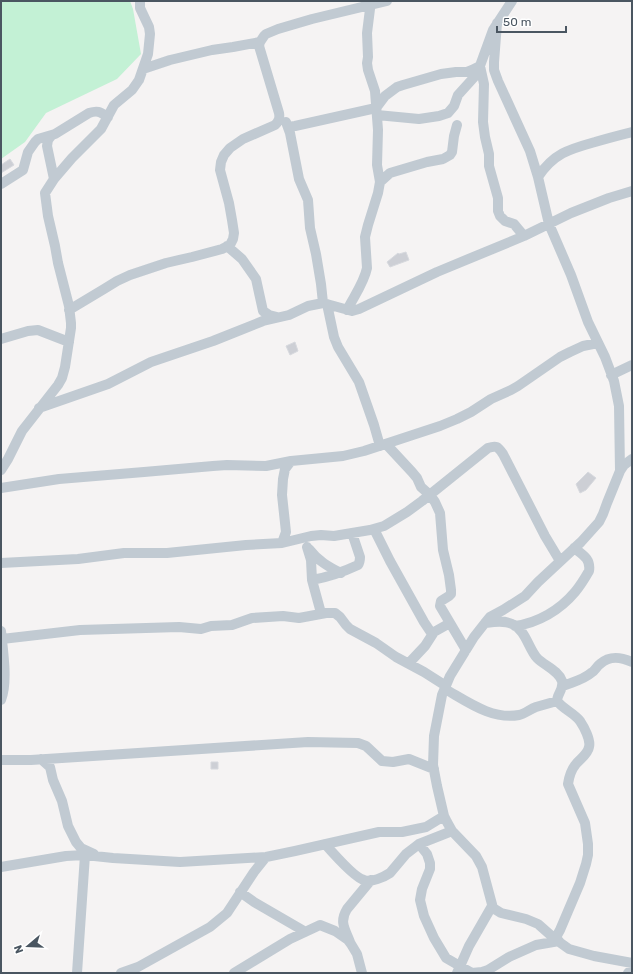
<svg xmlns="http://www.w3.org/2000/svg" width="633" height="974" font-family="Rubik,sans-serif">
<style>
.green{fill:#c3f1d5}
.building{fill:#cdcfd5;stroke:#d7d9de}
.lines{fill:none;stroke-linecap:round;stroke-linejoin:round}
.street{stroke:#c1cad2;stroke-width:10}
</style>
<rect width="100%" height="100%" fill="#f5f3f3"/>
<path class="green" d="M 1,1 L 130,1 L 133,9 L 141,54 L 117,79 L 46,113 L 25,142 L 1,159 Z"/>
<path class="building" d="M 10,159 L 14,165 L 1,173 L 1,165 Z
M 406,252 L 409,260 L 390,267 L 387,262 L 398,253 L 399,254 Z
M 295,342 L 298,351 L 290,355 L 286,346 Z
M 588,472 L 596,478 L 586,490 L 580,493 L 576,484 Z
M 211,762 L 218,762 L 218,769 L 211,769 Z"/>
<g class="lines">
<path class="street" d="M 497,23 L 494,62 L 494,70 L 498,81 L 530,151 L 538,177 L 549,224 L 571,275 L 588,322 L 605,357 L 614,381 L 619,406 L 620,471
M 143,69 L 170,60 L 212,50 L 233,47 L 260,42
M 377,115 L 419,119 L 439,116 L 448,113 L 454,106 L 458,95 L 477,74 L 493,30 L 512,1
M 286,122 L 290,133 L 299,179 L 308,200 L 310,228 L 316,254 L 321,284 L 323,303
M 288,127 L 295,126 L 376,108 L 385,96 L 397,87 L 403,85 L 441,74 L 456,72 L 467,72 L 472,70 L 480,66 L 484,84 L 483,122 L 485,137 L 489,154 L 489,166 L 498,198 L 498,211 L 500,216 L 505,221 L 514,224 L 524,236
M 52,135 L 48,140 L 47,146 L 54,179
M 538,177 C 554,153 570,149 595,142 C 608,138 620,135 632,132
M 380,182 L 390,173 L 427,162 L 443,159 L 450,155 L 452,152 L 454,136 L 457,125
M 1,184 L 23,170 L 28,152 L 35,142 L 38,139 L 55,134 L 89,113 C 98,110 100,112 108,117
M 227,246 L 242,259 L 256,279 L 263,311 L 269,315 L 277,317
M 327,304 L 334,337 L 338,347 L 359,382 L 374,425 L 380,446
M 69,310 L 104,289 L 117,281 L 130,275 L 166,263 L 192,257 L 222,249 L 230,245 L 233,239 L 234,233 L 232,220 L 229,203 L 220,170 L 221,162 L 224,155 L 230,148 L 243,139 L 275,125 C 279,121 280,118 279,113 L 259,46 L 260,42 L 264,36 L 266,34 L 278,29 L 312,19 L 387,1
M 347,310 C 354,296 364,283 367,268 L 365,237 L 368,225 L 378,193 L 380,182 L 377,165 L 378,130 L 375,91 L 368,70 L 367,63 L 368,57 L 367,33 L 371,1
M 1,339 L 28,331 L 38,330 L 69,342
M 611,375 L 632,365
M 39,408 L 108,384 L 151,362 L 213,341 L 263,321 L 289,315 L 308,306 L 323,303 L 352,311 L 359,309 L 437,272 L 524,236 L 571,213 L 609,198 L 632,191
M 386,444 L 412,472 L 417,478 L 421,487 L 430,495 L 435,502 L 440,513 L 443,550 L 449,575 L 451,590 L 451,594 L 449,596 L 441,601 L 440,606 L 466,650
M 632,459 L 624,465 L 620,471 L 607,503 L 603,514 L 599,522 L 581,542 L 538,582 L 525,596 L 503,610 L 490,617 L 485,623 L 474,637 L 450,676 L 442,695 L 434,736 L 433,765 L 437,786 L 444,816 L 447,822 L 452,831 L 476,856 L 482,867 L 493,908 L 501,913 L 526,919 L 538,924 L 555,939 L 569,949 L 594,956 L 632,963
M 1,470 L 8,459 L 22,431 L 58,385 L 62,378 L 65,367 L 71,328 L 71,323 L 69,306 L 58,263 L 55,246 L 48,216 L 45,193 L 54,179 L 72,158 L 101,129 L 114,105 L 132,90 L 139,80 L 148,54 L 150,34 L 149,27 L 140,8 L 140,1
M 1,488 L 59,479 L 144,472 L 213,466 L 227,465 L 266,466 L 291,461 L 343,456 L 364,451 L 440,426 L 457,419 L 471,412 L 491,399 L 511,390 L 518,386 L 560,357 L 570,352 L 583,346 L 598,343
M 374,529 L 390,561 L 424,622 L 432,634
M 282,543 L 286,532 L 282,495 L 283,479 L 285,469 L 291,461
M 307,547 L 311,560 L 312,580 L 321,613
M 309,549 C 318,561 329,567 341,573
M 1,563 L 78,559 L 124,553 L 167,553 L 246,545 L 282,543 L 311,536 L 321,535 L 334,536 L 370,530 L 384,526 L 407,512 L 422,501 L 488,448 C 497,445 498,447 503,454 L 545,536 L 560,561
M 312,580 C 329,577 343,572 358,565 C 360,562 360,561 360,557 L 352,533
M 485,623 C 493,622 504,620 512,624 C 526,630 528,648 537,658 C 545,666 558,670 562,681 C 564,689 557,694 557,701 C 563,709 574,713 580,721 C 584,727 591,740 589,747 C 588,754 580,759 576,764 C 571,770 569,777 568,784 L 585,823 L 588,844 L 588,855 L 586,864 L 580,883 L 560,930 L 555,939
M 515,626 C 538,623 560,610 575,592 C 580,586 585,578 589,571 C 591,559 583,555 574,548
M 1,631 C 3,651 8,682 1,700
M 2,639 L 80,630 L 179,627 L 201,629 L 211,626 L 232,625 L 252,618 L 283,616 L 299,618 L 326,613 L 335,613 L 340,617 L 346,625 L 350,629 L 376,643 L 396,657 L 424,672 L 446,686
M 409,663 L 425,646 L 434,632 L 450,623
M 563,686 C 572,682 583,680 591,673 C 595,671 596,667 600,664 C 610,655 621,657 632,662
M 445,689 C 468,702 492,720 519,715 C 525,714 530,709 536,707 C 543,705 550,703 557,701
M 41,759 L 50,767 L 53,780 L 62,801 L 68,826 L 76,842 L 81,848 L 94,854
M 1,760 L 31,760 L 308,742 L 358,743 L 366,746 L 382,761 L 393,762 L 409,759 L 434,769
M 325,844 C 332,852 355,878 364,880 C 371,883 384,877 390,873 L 406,854 L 419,844 L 452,831
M 419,844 L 427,854 L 430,863 L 430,869 L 422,889 L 420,900 L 424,916 L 434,938 L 446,958 L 472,973
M 1,867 L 66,856 L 85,855 L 113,858 L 180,862 L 266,857 L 295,851 L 379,832 L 402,832 L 426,827 L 444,816
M 240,892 L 254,902 L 304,931
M 350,942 C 345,929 339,922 347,909 L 371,880
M 77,973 L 85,855
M 121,973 L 138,967 L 210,927 L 227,913 L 254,872 L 266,857
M 234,973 L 290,939 L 320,925 L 335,931 L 348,940 L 351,944 L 357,954 L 362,973
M 457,973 L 469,946 L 492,906
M 472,973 L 482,972 L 488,970 L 509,957 L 536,945 L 559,941
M 628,973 L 632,969"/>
</g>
<rect width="633" height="974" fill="none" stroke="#4a5661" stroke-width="4"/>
<g transform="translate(28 946) rotate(251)" stroke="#ffffff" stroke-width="3" paint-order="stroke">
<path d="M0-3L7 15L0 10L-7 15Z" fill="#4a5661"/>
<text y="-6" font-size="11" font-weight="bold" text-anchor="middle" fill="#4a5661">N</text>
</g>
<path d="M497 26v6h69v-6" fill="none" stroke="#4a5661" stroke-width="2"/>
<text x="503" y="26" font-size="12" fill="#4a5661" stroke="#ffffff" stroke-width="3" paint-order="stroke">50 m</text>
</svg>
